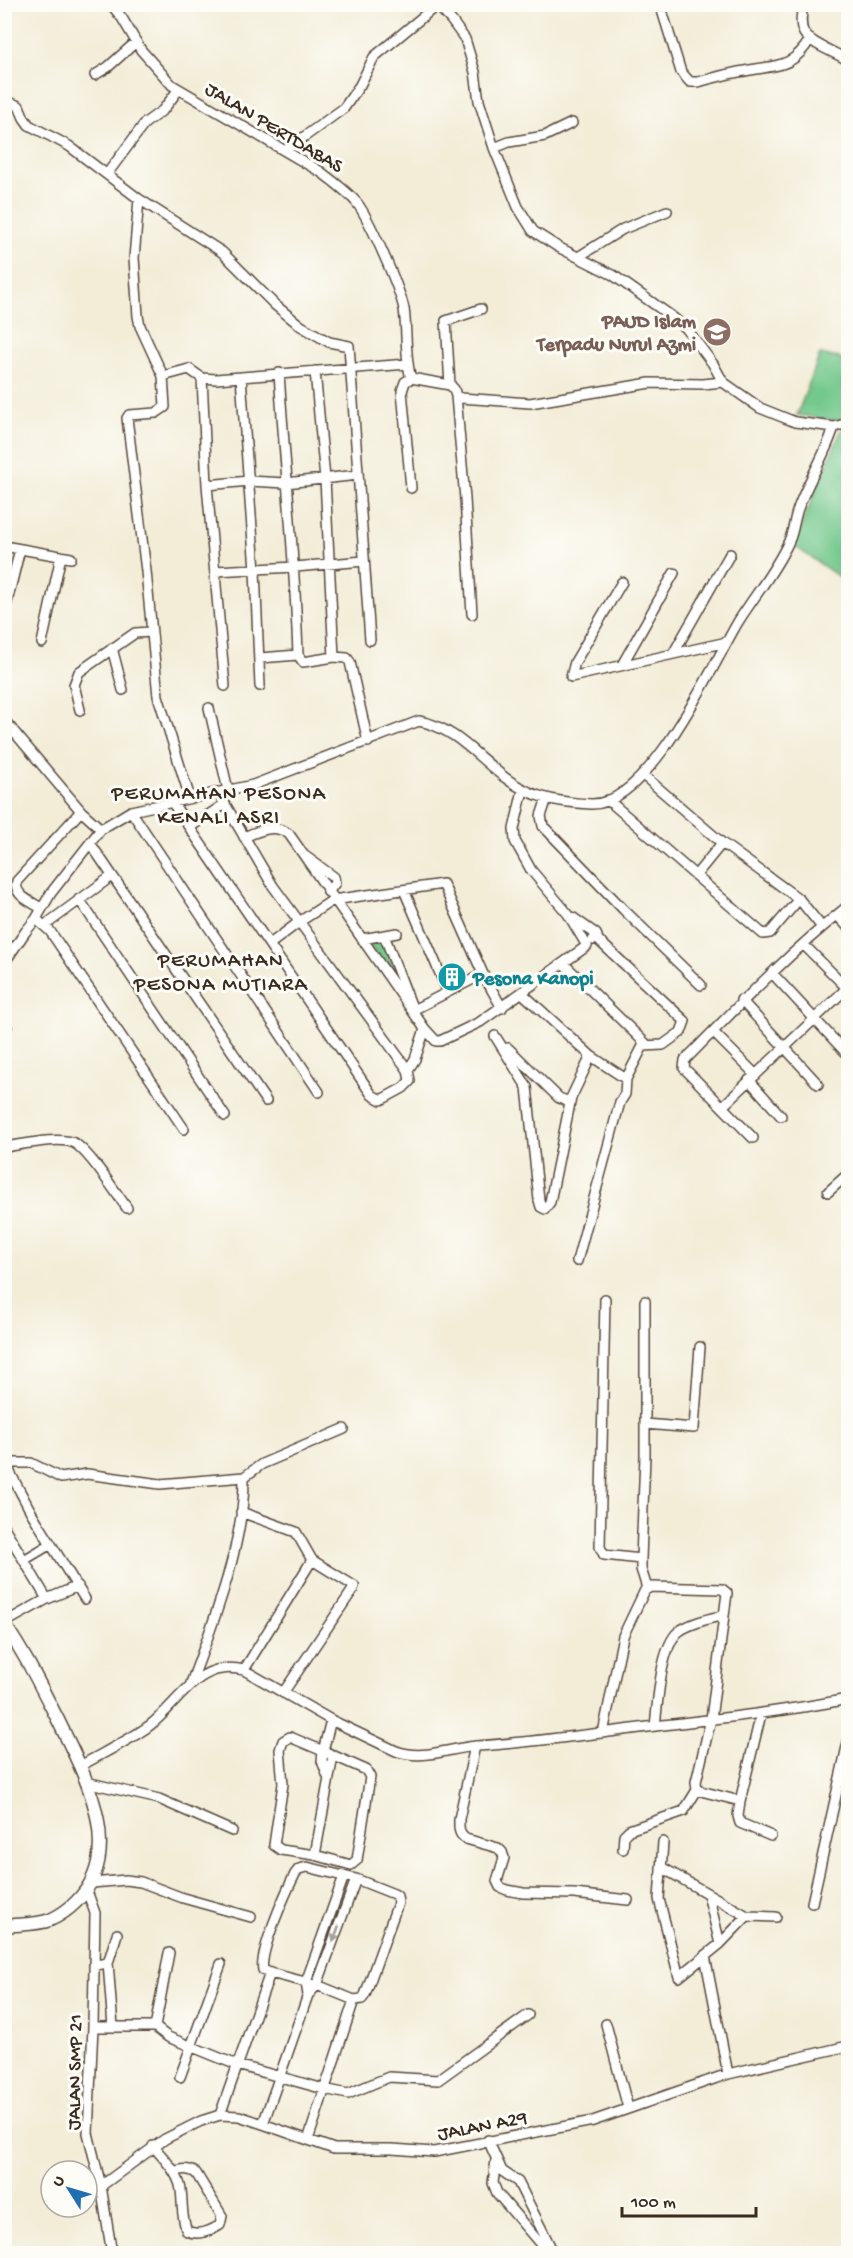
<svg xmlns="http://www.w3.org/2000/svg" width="853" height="2258" font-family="'Gochi Hand',sans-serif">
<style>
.green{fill:#73c88c;stroke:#577955;stroke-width:1.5}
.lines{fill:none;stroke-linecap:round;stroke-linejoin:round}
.minor-casing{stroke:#57473a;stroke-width:12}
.tertiary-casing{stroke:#57473a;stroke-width:15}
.minor{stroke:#fff;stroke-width:9}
.tertiary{stroke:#fff;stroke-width:12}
.oneway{fill:#a79f9a}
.labels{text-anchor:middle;stroke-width:6;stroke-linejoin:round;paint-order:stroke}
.street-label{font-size:20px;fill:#3b2a1e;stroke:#fdfcf7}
.education-label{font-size:20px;font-weight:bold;fill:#785e54;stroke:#fdfcf7;text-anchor:end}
.culture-label{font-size:20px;font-weight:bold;fill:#0d838f;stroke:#fdfcf7;text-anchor:start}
.neighbourhood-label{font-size:21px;letter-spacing:1.5px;fill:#3b2a1e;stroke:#fdfcf7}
</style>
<rect width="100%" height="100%" fill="#fdfcf7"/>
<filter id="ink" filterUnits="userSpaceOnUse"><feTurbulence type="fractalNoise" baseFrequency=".0167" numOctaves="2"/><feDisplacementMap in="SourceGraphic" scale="12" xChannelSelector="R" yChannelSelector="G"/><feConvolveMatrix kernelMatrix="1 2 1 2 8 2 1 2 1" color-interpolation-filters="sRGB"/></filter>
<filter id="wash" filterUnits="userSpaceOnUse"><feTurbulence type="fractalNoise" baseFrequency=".008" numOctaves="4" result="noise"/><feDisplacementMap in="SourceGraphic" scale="24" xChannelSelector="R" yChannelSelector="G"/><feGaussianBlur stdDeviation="1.35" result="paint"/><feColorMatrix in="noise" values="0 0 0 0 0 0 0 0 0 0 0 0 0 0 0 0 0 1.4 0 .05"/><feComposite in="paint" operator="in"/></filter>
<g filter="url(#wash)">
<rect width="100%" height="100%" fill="#f3edd8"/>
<path class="green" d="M 820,354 L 848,360 L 848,419 L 833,420 L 797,415 Z
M 843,426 L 848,426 L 848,583 L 793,545 Z
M 382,938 L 403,991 L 366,941 Z"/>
</g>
<g filter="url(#ink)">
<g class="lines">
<g class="minor-casing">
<path id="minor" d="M 111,4 L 122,18 L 141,50 L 172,85 L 321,172 C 334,182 347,191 357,203 C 369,218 400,289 404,309 C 407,329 405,361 411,378 L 450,385 L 454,389 L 456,396 L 461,398 L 530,403 L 650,383 L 703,384 L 723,382
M 436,4 L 451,20 L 465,39 L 475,72 L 479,101 L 494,148 L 518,207 L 533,231 L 558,247 L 613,275 L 671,316 L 686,328 L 713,364 L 723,382 L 760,408 L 795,422 L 834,427 L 848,423
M 660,4 L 681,72 L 690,82 L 698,82 C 714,78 729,73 745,71 C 775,65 793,69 810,39
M 803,4 C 802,13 799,24 804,33 C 809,43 838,54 848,60
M 95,75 L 108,67 L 136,42
M 4,100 L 19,106 L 24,118 L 29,125 L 69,146 L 139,199 L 222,252 L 275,305 L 301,326 L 329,342 L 349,346 L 370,640
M 494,148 L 509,142 L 545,136 L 572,123
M 286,150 L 344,108 L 360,85 L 374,57 L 437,5
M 107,174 L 145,123 L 163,110 L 179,89
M 139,199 L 134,258 L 138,316 L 140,326 L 163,376
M 578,257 L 623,229 L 667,211
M 315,371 L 325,479 L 334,657
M 279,373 C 285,467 295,561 298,655 L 303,662 L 334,657 L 347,658 L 350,662 L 368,742
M 241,377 L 255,570 L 260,686
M 202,378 L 207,485 L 225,686
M 450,385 L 446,321 L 481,309
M 456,396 L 465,499 L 472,614
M 207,485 L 249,481 L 286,483 L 358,475
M 411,488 L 402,391 L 405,382 L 411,378
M 4,546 L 71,558
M 215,571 L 295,567 L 364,561
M 622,582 L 575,662 L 571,677 L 727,642
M 4,614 L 20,549
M 42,643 L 61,556
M 112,648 L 123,690
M 673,654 L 730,554
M 260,658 L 298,655
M 622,665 L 674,573
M 209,708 L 228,790
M 80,710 L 74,685 L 79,672 L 135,633 L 151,632
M 4,720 L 81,811 L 101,829
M 643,775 L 722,843 L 799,899 L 821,926
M 190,798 L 158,696 L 146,571 L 127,418 L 129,415 L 156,413 L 165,407 L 163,376 L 189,369 L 202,378 L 216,379 L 408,364
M 547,798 L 541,816 L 543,826 L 623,909 L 701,985
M 608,800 L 763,934 L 770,933 L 799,899
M 172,802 L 372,1095 L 381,1100 L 403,1088 L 410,1081 L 408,1070 L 273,886 L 218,792
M 131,811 L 319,1092
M 190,827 L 225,804
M 244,837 C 259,831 274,823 289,834 L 425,1029 L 415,1059 L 408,1070
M 90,843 L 266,1101
M 305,856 L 334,877 L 335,883 L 328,892
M 696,875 L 722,843
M 404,890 L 448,992
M 79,899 L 225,1116
M 41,908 C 30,901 13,895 17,881 L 81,811
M 837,915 L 848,927
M 572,917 L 596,934 L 597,936 L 593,940
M 36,919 L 50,931 L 184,1129
M 44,926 L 112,876
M 384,935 L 413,1010 L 483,974
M 596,938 L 685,1021 L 681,1032 L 663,1045 L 643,1046 L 626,1079
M 362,939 L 397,933
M 270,944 L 299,922 L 333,900 L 443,884 L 483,974 L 502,1008
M 804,945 L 848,989
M 4,963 L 26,931 L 36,919 L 51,893 L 101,829 L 131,811 L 253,785 L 419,721 C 463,729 486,771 525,790 C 544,800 569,803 591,804 C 649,806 712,666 738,622 C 755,595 776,570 789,541 C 794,530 794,518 799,506 C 809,479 825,456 834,427
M 563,963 L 646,1044
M 772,973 L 848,1055
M 522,993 L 591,1056 L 626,1079 L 625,1094 L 620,1102 L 577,1261
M 741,1000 L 818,1084
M 425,1029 L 436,1041 L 440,1041 L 480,1022 L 587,946 L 568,914 L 531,870 L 515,841 L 514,829 L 523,790
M 4,1031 L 7,1027
M 713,1032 L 756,1075
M 495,1036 L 527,1087 L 539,1200 L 541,1207 L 545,1209 L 550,1202 L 571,1098
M 508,1048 L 559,1098 L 567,1101 L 571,1098 L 591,1056
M 749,1080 L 781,1116
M 723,1106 L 848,987
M 753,1138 L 684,1068 L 685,1060 C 738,1006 790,952 848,906
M 4,1147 C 21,1145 59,1136 74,1143 C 88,1150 116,1193 127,1208
M 828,1192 L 848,1174
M 605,1299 L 600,1547 L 604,1555 L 641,1559
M 645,1301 L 645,1456 L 641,1559 L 641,1569 L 647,1588
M 645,1424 L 694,1428 L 700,1347
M 4,1463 L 31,1463 L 61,1478 L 87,1474 L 160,1484 L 244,1477 C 245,1540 213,1624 191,1683
M 5,1463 L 31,1512 L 85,1599
M 244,1477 L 262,1464 L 344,1429
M 241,1512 L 296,1532 L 312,1560 L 354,1586 L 352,1591 L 283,1693
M 4,1527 L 47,1599
M 24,1560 L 51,1544
M 4,1623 L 47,1599 L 78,1586
M 244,1670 L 312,1560
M 331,1720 L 323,1751 L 366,1770 L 370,1777 L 357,1860 L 351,1865 L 315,1855 L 333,1756
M 655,1726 C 658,1702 660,1653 676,1634 C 684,1625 712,1617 724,1616 L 711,1719 L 696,1782 L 697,1790 L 740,1801 L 761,1714
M 603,1733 L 623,1636 L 645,1590 L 651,1587 L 722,1589 L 727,1593 L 724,1616
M 475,1746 L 459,1819 C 459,1828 458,1834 466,1839 L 498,1848 L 502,1852 L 504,1858 L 497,1881 L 500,1887 L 507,1890 L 523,1893 L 574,1894 L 628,1900
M 80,1766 C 103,1753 128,1741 149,1726 C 181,1702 197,1659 244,1670 L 331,1720 L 396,1751 C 423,1761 449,1748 477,1746 C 539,1742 601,1733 663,1725 C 725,1718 787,1711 848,1699
M 86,1782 L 159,1799 L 232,1831
M 740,1801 L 738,1816 L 740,1823 L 771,1836
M 663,1842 L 659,1899 L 679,1977 L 720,1944 L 747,1916 L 776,1917
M 623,1849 L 624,1835 L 629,1830 L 684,1811 L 697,1790
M 315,1855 L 281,1850 L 274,1845 L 283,1784 L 280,1750 L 283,1741 L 290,1737 L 323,1751 L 322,1761 L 328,1777
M 661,1867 L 747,1916
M 92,1883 L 126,1880 L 141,1882 L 183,1898 L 251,1917
M 87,1891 L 95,1913 L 93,2027 L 88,2133 L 101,2186 L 112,2254
M 708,1894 L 720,1944
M 812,1903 L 848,1742
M 705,1956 L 728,2074
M 108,1963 L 117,1934
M 95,1965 L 108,1963 L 113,2027
M 270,1973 L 317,1985 L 354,2000
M 308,1995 L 306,1982 L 344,1876
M 606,2024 L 628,2108
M 93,2027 L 155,2027 L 168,2037 L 237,2065 L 324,2089 L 348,2094 L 389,2077 L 438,2080 L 528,2015
M 155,2027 L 169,1953
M 180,2077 L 221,1964
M 220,2115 L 270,1973 L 263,1970 C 259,1952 286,1892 295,1874 L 299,1869 L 307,1867 L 356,1879 L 394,1894 L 397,1896 L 398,1903 L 365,1995 L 362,1999 L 354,2000 L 308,2140
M 263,2124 L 308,1995 L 317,1985 L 356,1879
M 488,2140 L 502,2171 L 518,2182 L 554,2254
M 153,2146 C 163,2158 179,2173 181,2190 C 183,2205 181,2217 187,2231 C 198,2236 211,2231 220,2225 L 222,2216 L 196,2173 C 188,2168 182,2169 174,2172
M 496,2160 L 493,2183 L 497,2193 L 549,2254
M 101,2186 L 165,2139 L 201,2121 L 220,2115 L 239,2116 L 263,2124 L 334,2149 L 392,2149 L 434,2152 L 593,2121 L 728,2074 L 848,2046"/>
</g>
<g class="tertiary-casing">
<path id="tertiary" d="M 4,1624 C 25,1654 41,1687 58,1720 C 83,1772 128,1851 76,1902 C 69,1909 59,1916 50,1920 C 37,1925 18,1924 4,1926"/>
</g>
<use href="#minor" class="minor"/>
<use href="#tertiary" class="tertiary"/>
</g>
<defs><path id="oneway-solid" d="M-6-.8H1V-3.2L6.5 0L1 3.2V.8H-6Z" transform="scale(1.5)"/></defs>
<use class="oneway" href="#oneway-solid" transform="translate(336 1934) rotate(110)"/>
</g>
<defs>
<g id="school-disc" transform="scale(1.5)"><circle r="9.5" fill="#8d6e63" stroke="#fdfcf7"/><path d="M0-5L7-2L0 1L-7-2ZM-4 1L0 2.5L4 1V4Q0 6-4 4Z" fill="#fff"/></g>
<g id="building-disc" transform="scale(1.5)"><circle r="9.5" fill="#0f9aa8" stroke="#fdfcf7"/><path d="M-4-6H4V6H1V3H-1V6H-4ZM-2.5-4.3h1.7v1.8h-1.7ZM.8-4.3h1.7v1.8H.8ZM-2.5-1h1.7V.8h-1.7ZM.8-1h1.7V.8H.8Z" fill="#fff"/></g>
</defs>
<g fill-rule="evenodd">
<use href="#school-disc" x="717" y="332"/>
<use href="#building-disc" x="452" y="977"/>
</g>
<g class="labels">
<g class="street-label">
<text transform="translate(275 126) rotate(31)" y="7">JALAN PERTDABAS</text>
<text transform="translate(73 2072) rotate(-89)" y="7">JALAN SMP 21</text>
<text transform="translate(482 2124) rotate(-11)" y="7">JALAN A29</text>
</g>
<g class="education-label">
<text x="696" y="327">PAUD Islam<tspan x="696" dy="23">Terpadu Nurul Azmi</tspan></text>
</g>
<g class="culture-label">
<text x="473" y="984">Pesona Kanopi</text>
</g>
<g class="neighbourhood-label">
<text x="219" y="799">PERUMAHAN PESONA<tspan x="219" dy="24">KENALI ASRI</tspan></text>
<text x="221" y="966">PERUMAHAN<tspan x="221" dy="24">PESONA MUTIARA</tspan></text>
</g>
</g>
<rect width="853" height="2258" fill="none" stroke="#fdfcf7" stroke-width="24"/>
<g transform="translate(69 2189) rotate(307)"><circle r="28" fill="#fdfcf7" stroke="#afa8a0" stroke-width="1.5"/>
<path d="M0-4.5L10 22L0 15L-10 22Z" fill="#1f6fb2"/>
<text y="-9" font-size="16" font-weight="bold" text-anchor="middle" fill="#3b2a1e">U</text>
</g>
<path d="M622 2207v9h134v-9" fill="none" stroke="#3b2a1e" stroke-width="3"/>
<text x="631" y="2207" font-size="18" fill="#3b2a1e" stroke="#fdfcf7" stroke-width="4.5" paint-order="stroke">100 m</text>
</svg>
